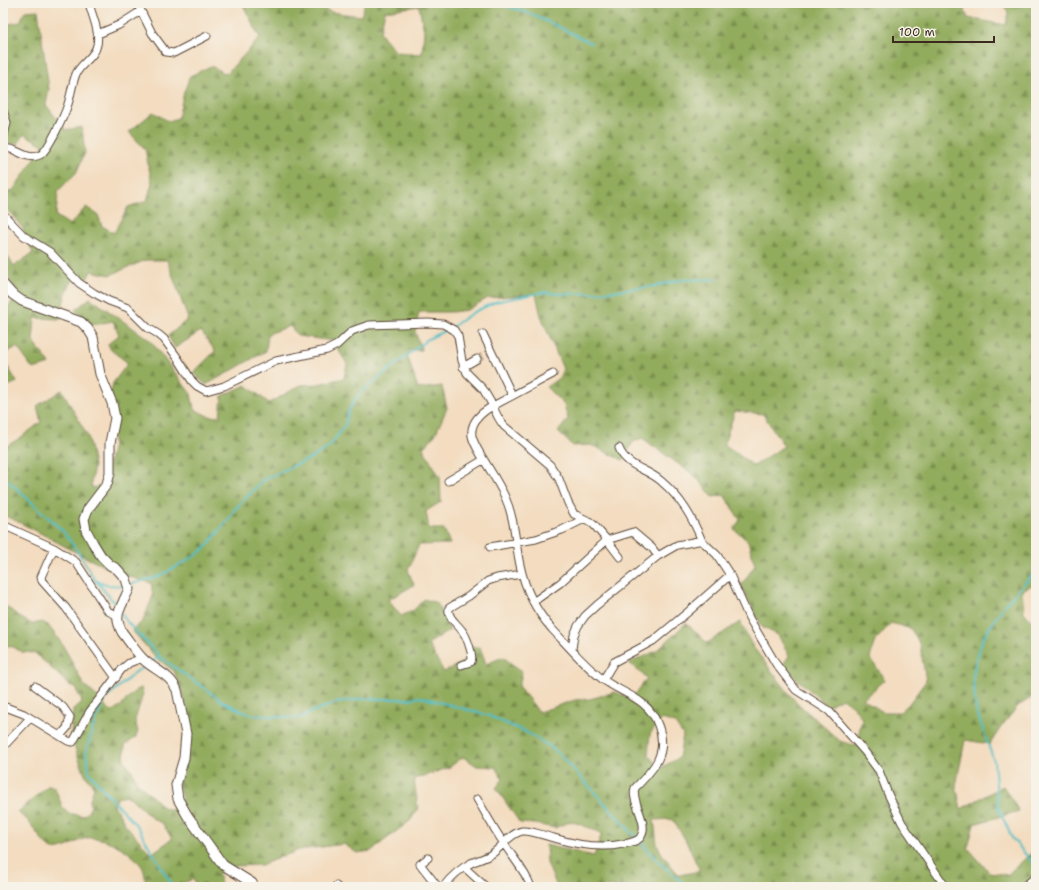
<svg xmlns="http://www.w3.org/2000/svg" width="1039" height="890" font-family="'Shantell Sans',sans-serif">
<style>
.forest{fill:url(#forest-firs);stroke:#666b3e;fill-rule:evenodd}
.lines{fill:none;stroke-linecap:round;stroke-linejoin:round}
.stream{stroke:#50bec7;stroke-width:2}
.minor-tunnel{stroke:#ceb89f;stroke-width:7;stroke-dasharray:7 3.5;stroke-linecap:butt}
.minor-casing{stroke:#574536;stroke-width:9}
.tertiary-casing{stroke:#574536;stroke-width:11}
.minor{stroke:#fff;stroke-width:7}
.tertiary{stroke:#fff;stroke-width:9}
</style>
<defs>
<pattern id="forest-firs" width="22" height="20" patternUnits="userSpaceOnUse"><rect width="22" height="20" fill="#92ac5d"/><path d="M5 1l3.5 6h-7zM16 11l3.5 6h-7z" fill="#788c4c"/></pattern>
</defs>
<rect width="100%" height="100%" fill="#f7f3e8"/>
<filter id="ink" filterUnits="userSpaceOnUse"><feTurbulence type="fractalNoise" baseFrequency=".025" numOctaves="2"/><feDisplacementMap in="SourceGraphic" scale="8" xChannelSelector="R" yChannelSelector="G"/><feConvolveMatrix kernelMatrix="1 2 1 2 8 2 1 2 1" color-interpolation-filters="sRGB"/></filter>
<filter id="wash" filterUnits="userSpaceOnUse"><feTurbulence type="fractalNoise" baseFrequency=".012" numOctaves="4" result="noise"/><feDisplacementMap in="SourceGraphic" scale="16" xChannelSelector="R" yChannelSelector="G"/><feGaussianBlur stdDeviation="0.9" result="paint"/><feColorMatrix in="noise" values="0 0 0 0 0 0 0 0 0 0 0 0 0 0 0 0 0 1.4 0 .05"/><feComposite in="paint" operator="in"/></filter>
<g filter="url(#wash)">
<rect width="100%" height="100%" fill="#f3dcbf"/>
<path class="forest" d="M 242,3 L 316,3 L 316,5 L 331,12 L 361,16 L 365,3 L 962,3 L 968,18 L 1006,25 L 1008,12 L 1002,3 L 1036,3 L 1036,583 L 1022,590 L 1024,612 L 1036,627 L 1036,695 L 1018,706 L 1001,727 L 990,744 L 965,740 L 956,786 L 961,809 L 1003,786 L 1019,811 L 974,824 L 968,848 L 989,872 L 1007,875 L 1036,849 L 1036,887 L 557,887 L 547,863 L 546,845 L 594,856 L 602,833 L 571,821 L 555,828 L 535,824 L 520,823 L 496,788 L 503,779 L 495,767 L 477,766 L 463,757 L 448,768 L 414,779 L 418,808 L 411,820 L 371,851 L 357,853 L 344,844 L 299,850 L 261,865 L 236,866 L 218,873 L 222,887 L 196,887 L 193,879 L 175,887 L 145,887 C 146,880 145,869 140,864 C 130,850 104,836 87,838 C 77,840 62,852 53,849 C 44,847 35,829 29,822 C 26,818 21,816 18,812 L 49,785 L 55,788 L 62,806 L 68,813 L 83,816 L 88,812 L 91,806 L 89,803 L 94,787 L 85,775 L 75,748 L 71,734 L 73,710 L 82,702 L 75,687 L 69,685 L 35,653 L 22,652 L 11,646 L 3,645 L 3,604 L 21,618 L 32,624 L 42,622 L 48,625 L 62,644 L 70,658 L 83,684 L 101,700 L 107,709 L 113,711 C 126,706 127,693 141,688 L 143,694 L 135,720 L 138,732 L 135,738 L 125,745 L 124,760 L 132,771 L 137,782 L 164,808 L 171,810 L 182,799 L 178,785 L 186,760 L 190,726 L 185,701 L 174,671 L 156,658 L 132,630 L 143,621 L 153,596 L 151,583 C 98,570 52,536 3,515 L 3,445 L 5,447 L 20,438 L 41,422 L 37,406 L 62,390 L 88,437 L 94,465 L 91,484 L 93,488 L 103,485 L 113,445 L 111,391 L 113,383 L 128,363 L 111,350 L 108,344 L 119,335 L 113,321 L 92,325 L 75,310 L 90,298 L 150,340 L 191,394 L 194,409 L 208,416 L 220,417 L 222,396 L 246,385 L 269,403 L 301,385 L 318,384 L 344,378 L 347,364 L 333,341 L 298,336 L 290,326 L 268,334 L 266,351 L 206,385 L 193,373 L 215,351 L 201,331 L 175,348 L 168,336 L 188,319 L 167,260 L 146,260 L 110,275 L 91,271 L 86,281 L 77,276 C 65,287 63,304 60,319 L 35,318 L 33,341 L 50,364 L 33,369 L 17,347 L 3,354 L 3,313 L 19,293 C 5,275 3,272 3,249 L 14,266 L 33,253 L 23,229 L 3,204 L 3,191 L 12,192 C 22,176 34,161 43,145 L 24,134 L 18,144 L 3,143 L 3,123 L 5,121 L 3,117 L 3,25 L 20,22 L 25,11 L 38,10 L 49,89 L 46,105 L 66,130 L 82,127 L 85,153 L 76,173 L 58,191 L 56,216 L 70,225 L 86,207 L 98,215 L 102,226 L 114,233 L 128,207 L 147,201 L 152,183 L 145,149 L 129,132 L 153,112 L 168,121 L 178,118 L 184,92 L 190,76 L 211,66 L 226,74 L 260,38 ZM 419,6 L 424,31 L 422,54 L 396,52 L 380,32 L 385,11 ZM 536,294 L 541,316 L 563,369 L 559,378 L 546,387 L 564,405 L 568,419 L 558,432 L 573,446 L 591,445 L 623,460 L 633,442 L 642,438 L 695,476 L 713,497 L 724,495 L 740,520 L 734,529 L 748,541 L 755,565 L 741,586 L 762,627 L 778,635 L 789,656 L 782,666 L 828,706 L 842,698 L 854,707 L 862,719 L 856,746 L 840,741 L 795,701 L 753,647 L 740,622 L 707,643 L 686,623 L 658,650 L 629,663 L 647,678 L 632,699 L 615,692 L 590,699 L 575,700 L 539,712 L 519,687 L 522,672 L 503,657 L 486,664 L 480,647 L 469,648 L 472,657 L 444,672 L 428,644 L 450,630 L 437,603 L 424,599 L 414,610 L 401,616 L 388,600 L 414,585 L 408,570 L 419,545 L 450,544 L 444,529 L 429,529 L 426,511 L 441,502 L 440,477 L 423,448 L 435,435 L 447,408 L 442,386 L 418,389 L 408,358 L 409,350 L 422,350 L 415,332 L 419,312 L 452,312 L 467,310 L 488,298 ZM 735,411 L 763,414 L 784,446 L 754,466 L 724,444 ZM 891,623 L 911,629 L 920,645 L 926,681 L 908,705 L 900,712 L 883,712 L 863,699 L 885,680 L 870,658 L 875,641 ZM 662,719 L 675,723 L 683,735 L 679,758 L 660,768 L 648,755 L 650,734 ZM 124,796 L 130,797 L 152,818 L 163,824 L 172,839 L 151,854 L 125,824 L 114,805 L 118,797 ZM 672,819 L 685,839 L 700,871 L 679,875 L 662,854 L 657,844 L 654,820 Z
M 3,359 L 17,382 L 3,388 Z"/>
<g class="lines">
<path class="stream" d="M 493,3 C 528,10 559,27 591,43
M 452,327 L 472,313 L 495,302 L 544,292 L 559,294 L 595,293 L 655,286 L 681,280 L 718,279
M 3,476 L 63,531 L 82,558 L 95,580 L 108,585 L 125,586
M 1036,571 L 1003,607 L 983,638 L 975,665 L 973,677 L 976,710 L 994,761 L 998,807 L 1012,838 L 1036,867
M 96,581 L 118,607
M 131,584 L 158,577 L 195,556 L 205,548 L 229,519 L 235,509 L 263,480 L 313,457 L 329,447 L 345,425 L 348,412 L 354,401 L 361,392 L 428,339 L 448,329
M 121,613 L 128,623 L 160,657 L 222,701 L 246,713 L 253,715 L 300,718 L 311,712 L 336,703 L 361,699 L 408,699 L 421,697 L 487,715 L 526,732 L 549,746 L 559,754 L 657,860 L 687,887
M 152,662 L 160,657
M 146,666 L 137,671 L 106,698 L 95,721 L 86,753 L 89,772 L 101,787 L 137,826 L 173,887"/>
</g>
</g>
<g filter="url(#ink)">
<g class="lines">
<path class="minor-tunnel" d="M 477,359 L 487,353"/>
<g class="minor-casing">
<path id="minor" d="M 141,11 L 152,33 L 166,52 L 174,53 L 207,36
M 98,34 L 119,25 L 141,11 L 137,3
M 3,110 L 7,123 L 3,139
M 3,150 C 15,144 24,162 40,155 C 48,151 65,114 68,104 C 71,95 72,84 76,74 C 81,63 95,57 97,45 C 100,31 92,16 89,3
M 3,214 L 24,236 L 50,252 L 79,283 L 94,293 L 109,301 L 128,308 L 148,328 L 158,334 L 164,339 L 177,357 L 192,381 L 197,386 L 206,391 L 224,386 L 276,361 L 327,350 L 337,345 L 352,331 L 360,328 L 369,325 L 428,323 L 443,324 L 454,330 L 458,336 L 462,361 L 467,373 L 483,389 L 493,406 C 482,412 470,422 472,436 C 473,441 476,446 478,450 C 487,466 498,481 505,497 C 515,519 515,542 520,565 C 525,589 536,611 552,629 C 568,646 583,664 601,678 C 621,694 648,697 658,725 C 669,753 654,769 635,788 C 630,802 651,824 640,838 C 636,842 629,843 623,844 C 600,849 577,845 554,838 C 544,836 532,830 522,831 C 510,833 502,847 493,853 C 486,858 478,860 471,863 C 459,869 451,877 443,887
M 483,334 L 512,395
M 463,367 L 477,359
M 553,374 L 493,406 C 496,414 499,420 504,426 L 550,465 L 559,479 L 568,503 L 574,514 L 589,521 L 594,525 L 607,540 L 633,532 L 652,548 L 658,556 L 677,545 L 698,541 L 702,541 L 717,555 L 730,575 L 749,618 L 776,664 L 796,690 L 829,711 L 865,752 L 879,771 L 888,794 L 902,823 L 943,883
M 619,448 C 626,467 648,469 661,481 C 681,498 692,517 702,541
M 448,481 L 483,460
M 3,525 L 54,548 L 76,562 L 108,611 L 118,616
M 490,547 L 536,539 L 562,530 L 584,519
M 54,548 L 41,577 L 42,581 L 66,608 L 116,678
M 533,602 L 560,583 L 607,540 L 620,557
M 572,649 L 574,635 L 578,626 L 585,616 L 597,605 L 658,556
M 461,665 L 471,662 C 474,657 467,637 463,632 C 458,624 447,618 449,608 L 469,596 L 488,581 L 497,578 L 522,574
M 603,680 L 614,662 L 653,641 L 688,612 L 730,575
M 35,686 L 63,707 L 70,717 L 67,728 L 60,736
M 3,706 L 24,714 L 68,741 L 73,742 L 90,711 L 122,669 L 129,663 L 142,658
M 3,747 L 30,718
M 477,799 C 486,814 494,829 503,842 C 512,857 525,870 531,887
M 428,858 L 420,864 L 438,887
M 464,867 L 486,887
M 336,886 L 337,887
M 1023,887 L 1036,877"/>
</g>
<g class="tertiary-casing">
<path id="tertiary" d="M 3,284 L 12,294 L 22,301 L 81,322 L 88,329 L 93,337 L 100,374 L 112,403 L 115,418 L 110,443 L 110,473 L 107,484 L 88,509 L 84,519 L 86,530 L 93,543 L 101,556 L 110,565 L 117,569 L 126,579 L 129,589 C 127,594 118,611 118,616 C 117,621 120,628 122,632 C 129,641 135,651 143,659 C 154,670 170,674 177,690 L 186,734 L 184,758 L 176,785 L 178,799 L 187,815 L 223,865 L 252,883 L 254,887"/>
</g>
<use href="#minor" class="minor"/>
<use href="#tertiary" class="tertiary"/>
</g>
</g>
<rect width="1039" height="890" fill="none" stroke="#f7f3e8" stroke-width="16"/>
<path d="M893 36v6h101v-6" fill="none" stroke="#3b2a1e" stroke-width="2"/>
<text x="899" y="36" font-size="12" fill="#3b2a1e" stroke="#f7f3e8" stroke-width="3" paint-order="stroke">100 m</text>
</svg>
